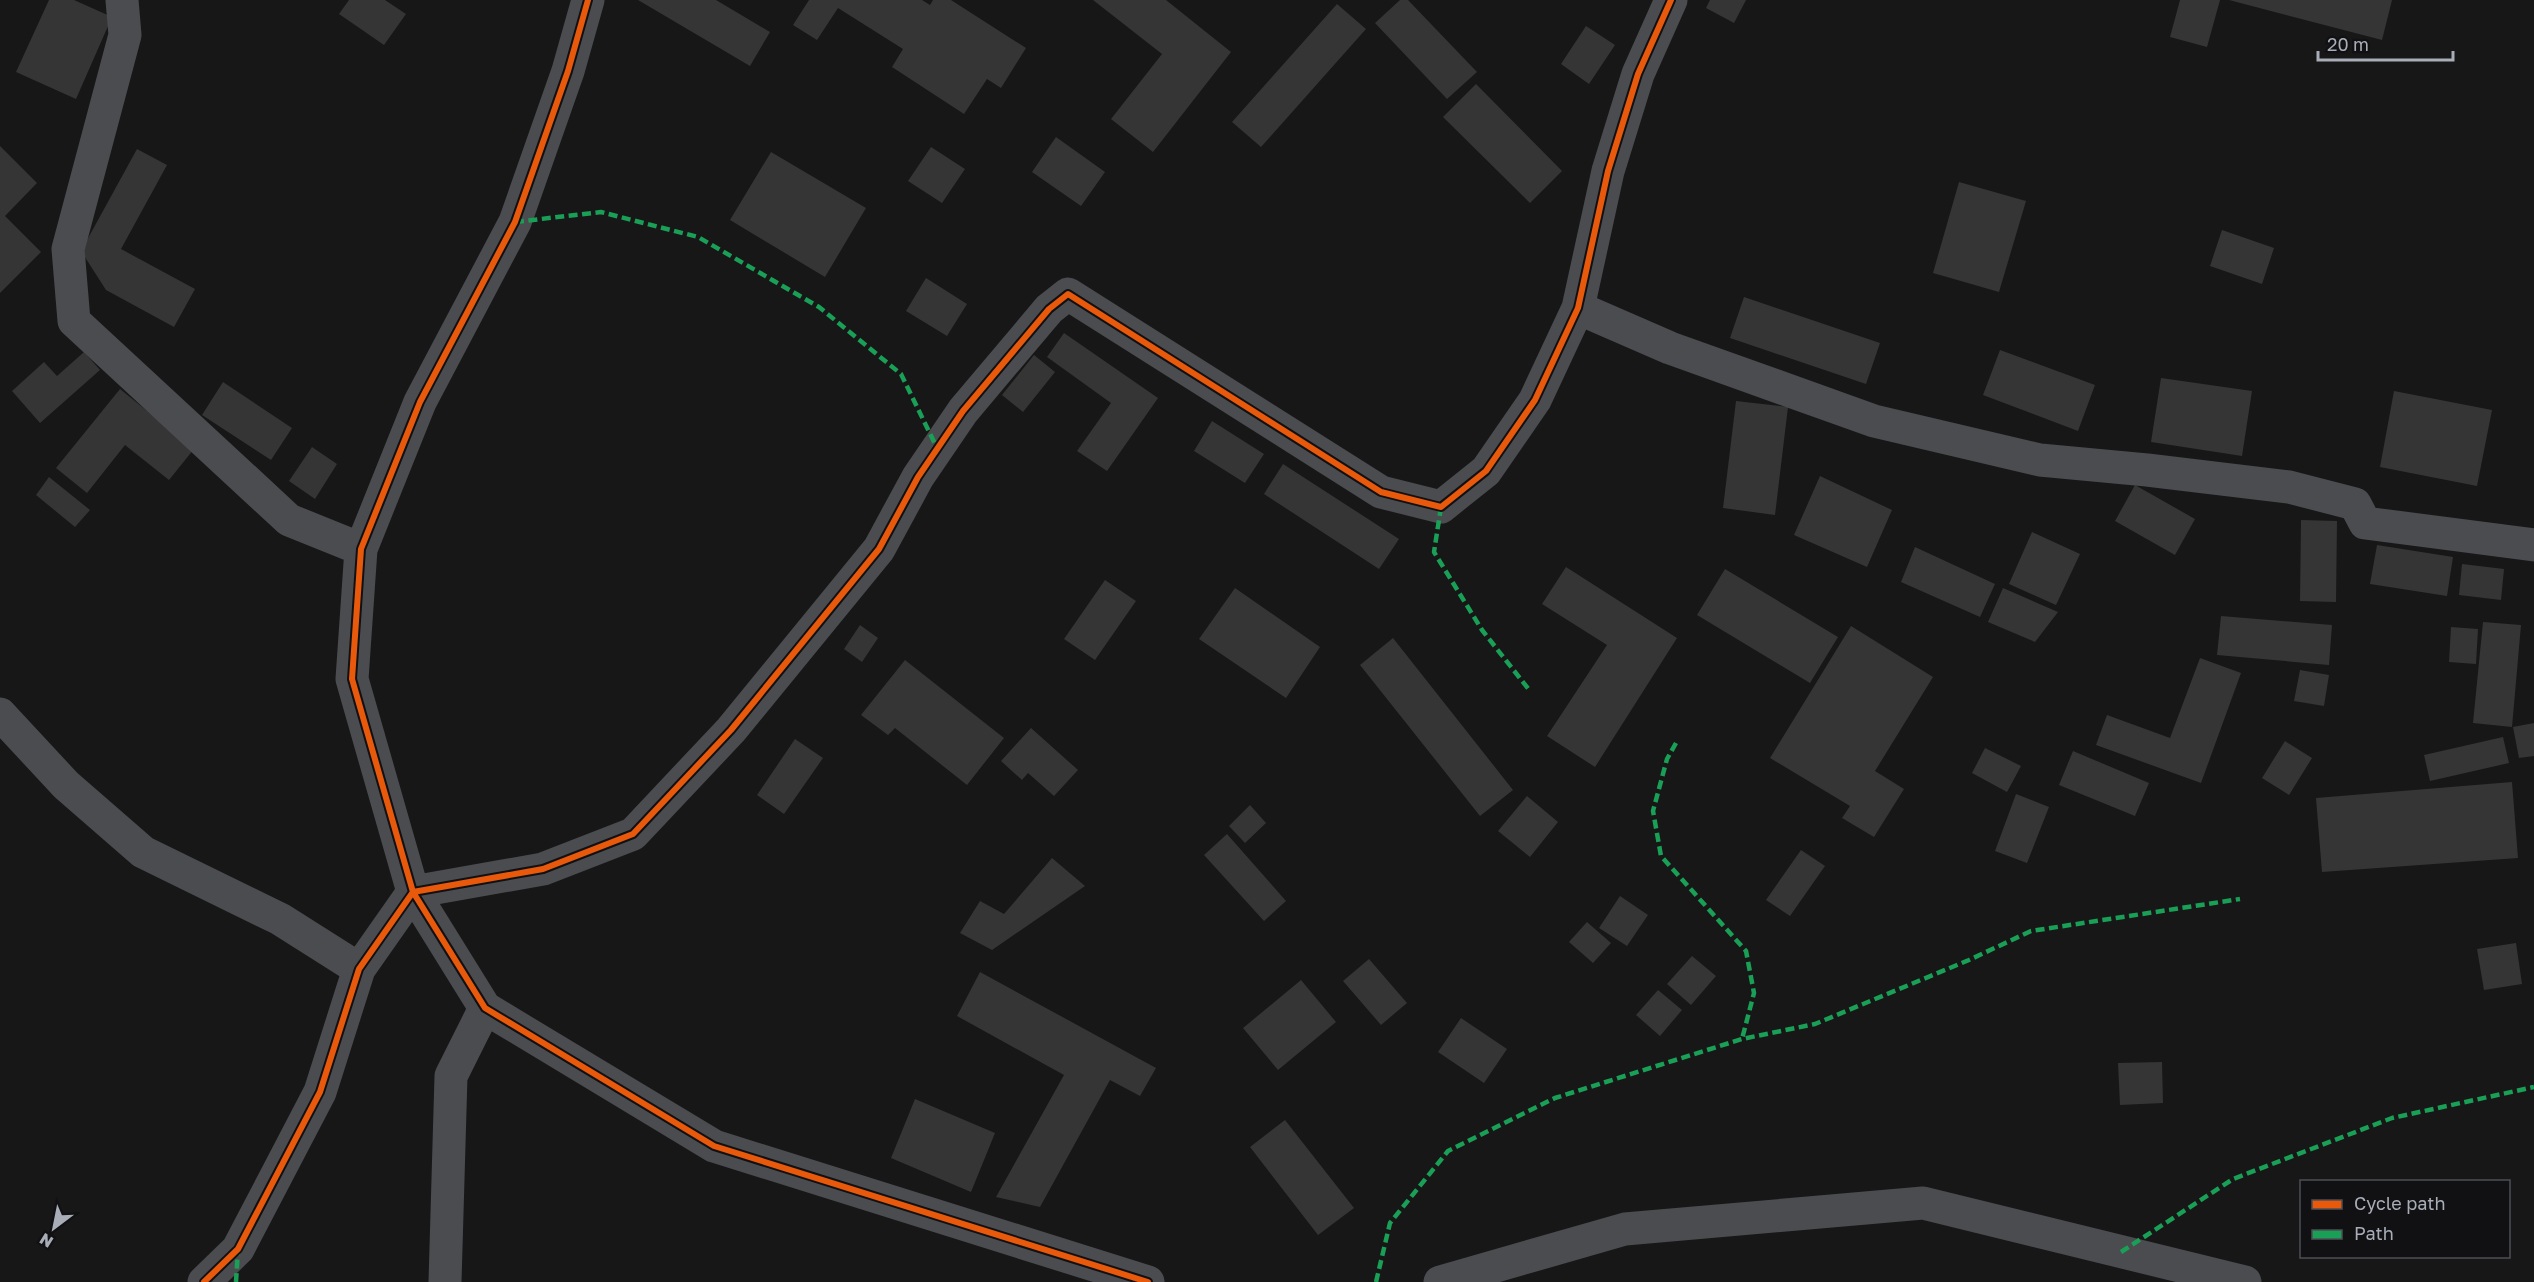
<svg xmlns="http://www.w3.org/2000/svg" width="2534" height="1282" font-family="'Golos Text',sans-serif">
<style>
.building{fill:#353536}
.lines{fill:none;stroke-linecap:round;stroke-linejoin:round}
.street{stroke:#4b4c50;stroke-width:33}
.quiet{stroke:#1a9f57;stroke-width:4.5;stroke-dasharray:9 4.5;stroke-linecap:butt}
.cycleway-casing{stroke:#111113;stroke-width:10}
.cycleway{stroke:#e8590c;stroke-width:6}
</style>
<rect width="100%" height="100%" fill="#171717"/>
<path class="building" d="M 49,0 L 74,0 L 112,17 L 76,99 L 16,72 Z
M 349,0 L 385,0 L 406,14 L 384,45 L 339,14 Z
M 638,0 L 716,0 L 770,32 L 750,66 Z
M 809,0 L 922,0 L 930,5 L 933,0 L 951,0 L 1026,48 L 1001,88 L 987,79 L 964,114 L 892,67 L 903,49 L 838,8 L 817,40 L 793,25 Z
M 1093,0 L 1166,0 L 1231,52 L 1153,152 L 1111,119 L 1162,54 Z
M 1400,0 L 1408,0 L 1477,72 L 1447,99 L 1375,23 Z
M 1710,0 L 1746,0 L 1734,23 L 1706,8 Z
M 2180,0 L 2220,0 L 2207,47 L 2170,37 Z
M 2229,0 L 2392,0 L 2382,40 Z
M 1337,4 L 1366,29 L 1261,147 L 1232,122 Z
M 1586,26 L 1615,45 L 1589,84 L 1561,64 Z
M 1476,84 L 1562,171 L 1530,203 L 1443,117 Z
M 1056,137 L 1105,172 L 1081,206 L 1032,172 Z
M 0,146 L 37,183 L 5,216 L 41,252 L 0,293 Z
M 931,147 L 965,169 L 942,203 L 908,181 Z
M 137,149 L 167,165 L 121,249 L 195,289 L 174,327 L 106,290 L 81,251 Z
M 771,152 L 866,208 L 825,277 L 730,220 Z
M 1959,182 L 2026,201 L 1999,292 L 1933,273 Z
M 2222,230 L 2274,248 L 2262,284 L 2210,266 Z
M 926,278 L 967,304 L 947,336 L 906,311 Z
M 1744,297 L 1880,343 L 1866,384 L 1730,338 Z
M 1064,333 L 1158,398 L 1107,471 L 1077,451 L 1111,403 L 1047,357 Z
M 2000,350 L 2095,385 L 2078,431 L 1983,395 Z
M 84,352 L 100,370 L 40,423 L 12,391 L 44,362 L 57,376 Z
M 1034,355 L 1055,372 L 1023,412 L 1002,395 Z
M 2161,378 L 2252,391 L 2242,456 L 2151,442 Z
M 223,382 L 292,428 L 271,460 L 202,415 Z
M 120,389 L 194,449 L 169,480 L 125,445 L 87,493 L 56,468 Z
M 2394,391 L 2492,410 L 2477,486 L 2380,467 Z
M 1736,401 L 1788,407 L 1775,515 L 1723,508 Z
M 1212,421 L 1264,454 L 1245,483 L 1194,451 Z
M 312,447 L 337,464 L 315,499 L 289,481 Z
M 1283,464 L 1399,539 L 1379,569 L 1264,494 Z
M 1820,476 L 1892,510 L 1867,567 L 1794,535 Z
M 49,477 L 90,510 L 75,527 L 36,495 Z
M 2135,485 L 2195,519 L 2175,555 L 2115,521 Z
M 2301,520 L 2337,521 L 2336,602 L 2300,601 Z
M 2032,532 L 2080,554 L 2056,605 L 2009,584 Z
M 2377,545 L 2453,557 L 2447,596 L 2370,584 Z
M 1915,547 L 1995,584 L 1980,617 L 1901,582 Z
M 2462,564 L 2504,569 L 2501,600 L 2459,595 Z
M 1566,567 L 1677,638 L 1595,767 L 1547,736 L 1607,645 L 1542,604 Z
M 1725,569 L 1838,637 L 1810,683 L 1697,615 Z
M 1105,580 L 1136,601 L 1095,660 L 1064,639 Z
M 1235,588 L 1320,647 L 1286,698 L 1199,639 Z
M 2003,588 L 2058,612 L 2035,642 L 1988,622 Z
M 2221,616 L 2332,625 L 2329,665 L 2217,655 Z
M 2483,622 L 2521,625 L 2512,727 L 2473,723 Z
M 860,625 L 878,638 L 862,662 L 844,649 Z
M 1851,626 L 1933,677 L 1875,771 L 1904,789 L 1874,837 L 1842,818 L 1850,806 L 1770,758 Z
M 2451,627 L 2478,629 L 2476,664 L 2449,662 Z
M 1393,638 L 1513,790 L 1480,816 L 1360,665 Z
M 2200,658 L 2241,673 L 2201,783 L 2096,745 L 2107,715 L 2170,738 Z
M 905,660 L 1004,738 L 967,785 L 895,728 L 888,735 L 861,715 Z
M 2300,670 L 2329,675 L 2324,706 L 2294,701 Z
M 2534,723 L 2534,756 L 2519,758 L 2513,727 Z
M 1031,728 L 1078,770 L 1054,796 L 1028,773 L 1022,780 L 1001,761 Z
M 2503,737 L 2509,763 L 2430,781 L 2424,755 Z
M 795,739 L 823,758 L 784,814 L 757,795 Z
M 2285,741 L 2312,758 L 2289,795 L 2262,778 Z
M 1985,748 L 2021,766 L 2007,792 L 1972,773 Z
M 2073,751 L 2149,783 L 2135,816 L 2059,785 Z
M 2512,782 L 2518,858 L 2322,872 L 2316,798 Z
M 2016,794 L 2049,807 L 2027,863 L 1995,851 Z
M 1527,796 L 1558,822 L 1530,857 L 1498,831 Z
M 1250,805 L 1266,823 L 1245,843 L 1229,826 Z
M 1227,834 L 1286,901 L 1264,921 L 1204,855 Z
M 1801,850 L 1825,866 L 1790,916 L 1766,900 Z
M 1052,858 L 1085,886 L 992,950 L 960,933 L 980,901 L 1004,914 Z
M 1620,896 L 1648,915 L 1627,946 L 1599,928 Z
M 1587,922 L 1611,943 L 1593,963 L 1569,942 Z
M 2516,943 L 2522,984 L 2484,990 L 2477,949 Z
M 1692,956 L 1716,976 L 1691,1005 L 1667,984 Z
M 1369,959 L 1407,1003 L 1381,1025 L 1343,981 Z
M 980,972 L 1156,1068 L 1140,1096 L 1110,1080 L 1040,1207 L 996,1197 L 1064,1075 L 957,1016 Z
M 1301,980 L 1336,1022 L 1278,1070 L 1243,1028 Z
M 1658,990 L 1682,1010 L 1660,1036 L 1636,1015 Z
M 1461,1018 L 1507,1049 L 1484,1083 L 1438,1052 Z
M 2162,1062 L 2163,1103 L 2120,1105 L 2118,1063 Z
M 915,1099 L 995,1133 L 971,1192 L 891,1158 Z
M 1285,1120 L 1354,1208 L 1318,1235 L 1250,1147 Z"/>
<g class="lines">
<path class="street" d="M 122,0 L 125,35 L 68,249 L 74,321 L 289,520 L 361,549
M 588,0 L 568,71 L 515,222 L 420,402 L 361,549 L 352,679 L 413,892 L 485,1008 L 714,1146 L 1148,1282
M 1578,308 L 1670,348 L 1874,421 L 2040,460 L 2147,470 L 2289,487 L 2355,504 L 2365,523 L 2534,545
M 0,714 L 66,785 L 143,852 L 280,919 L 359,969
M 204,1282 L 238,1249 L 320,1092 L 359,969 L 413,892 L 543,869 L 633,834 L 731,730 L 879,549 L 918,477 L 963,411 L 1049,309 L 1068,294 L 1381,492 L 1441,507 L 1486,471 L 1535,400 L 1578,308 L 1608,171 L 1638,74 L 1671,0
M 445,1282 L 451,1076 L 485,1008
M 1440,1282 L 1625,1229 L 1923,1203 L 2245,1282"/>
<path class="quiet" d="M 515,222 L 601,212 L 698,237 L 819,307 L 901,374 L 937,448
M 1441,507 L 1434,552 L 1482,630 L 1530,691
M 1676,743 L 1667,759 L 1653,811 L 1661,856 L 1746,951 L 1754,993 L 1742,1039
M 2121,1252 L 2233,1179 L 2392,1118 L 2534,1087
M 236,1282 L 238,1249
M 1376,1282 L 1390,1223 L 1448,1151 L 1555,1098 L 1742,1039 L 1815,1024 L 1969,960 L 2031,931 L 2240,899"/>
<g class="cycleway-casing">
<path id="cycleway" d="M 588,0 L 568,71 L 515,222 L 420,402 L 361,549 L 352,679 L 413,892 L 485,1008 L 714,1146 L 1148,1282
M 204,1282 L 238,1249 L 320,1092 L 359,969 L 413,892 L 543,869 L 633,834 L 731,730 L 879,549 L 918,477 L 963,411 L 1049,309 L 1068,294 L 1381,492 L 1441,507 L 1486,471 L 1535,400 L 1578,308 L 1608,171 L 1638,74 L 1671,0"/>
</g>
<use href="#cycleway" class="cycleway"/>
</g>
<rect x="2300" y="1180" width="210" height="78" fill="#111113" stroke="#4d4f55" stroke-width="1.5"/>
<rect x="2312" y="1200" width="30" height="9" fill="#e8590c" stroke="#4d4f55" stroke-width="1.5"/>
<text x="2354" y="1210" font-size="18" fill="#a8adb8">Cycle path</text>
<rect x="2312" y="1230" width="30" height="9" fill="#1a9f57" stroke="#4d4f55" stroke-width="1.5"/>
<text x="2354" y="1240" font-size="18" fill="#a8adb8">Path</text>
<g transform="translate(54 1228) rotate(212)" stroke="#111113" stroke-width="4.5" paint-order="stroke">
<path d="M0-4.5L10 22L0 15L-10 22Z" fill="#a8adb8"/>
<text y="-9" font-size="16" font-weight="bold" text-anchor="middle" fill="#a8adb8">N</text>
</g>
<path d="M2318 51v9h135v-9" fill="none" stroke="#a8adb8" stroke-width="3"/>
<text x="2327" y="51" font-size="18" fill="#a8adb8" stroke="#111113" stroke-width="4.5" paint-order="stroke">20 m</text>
</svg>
